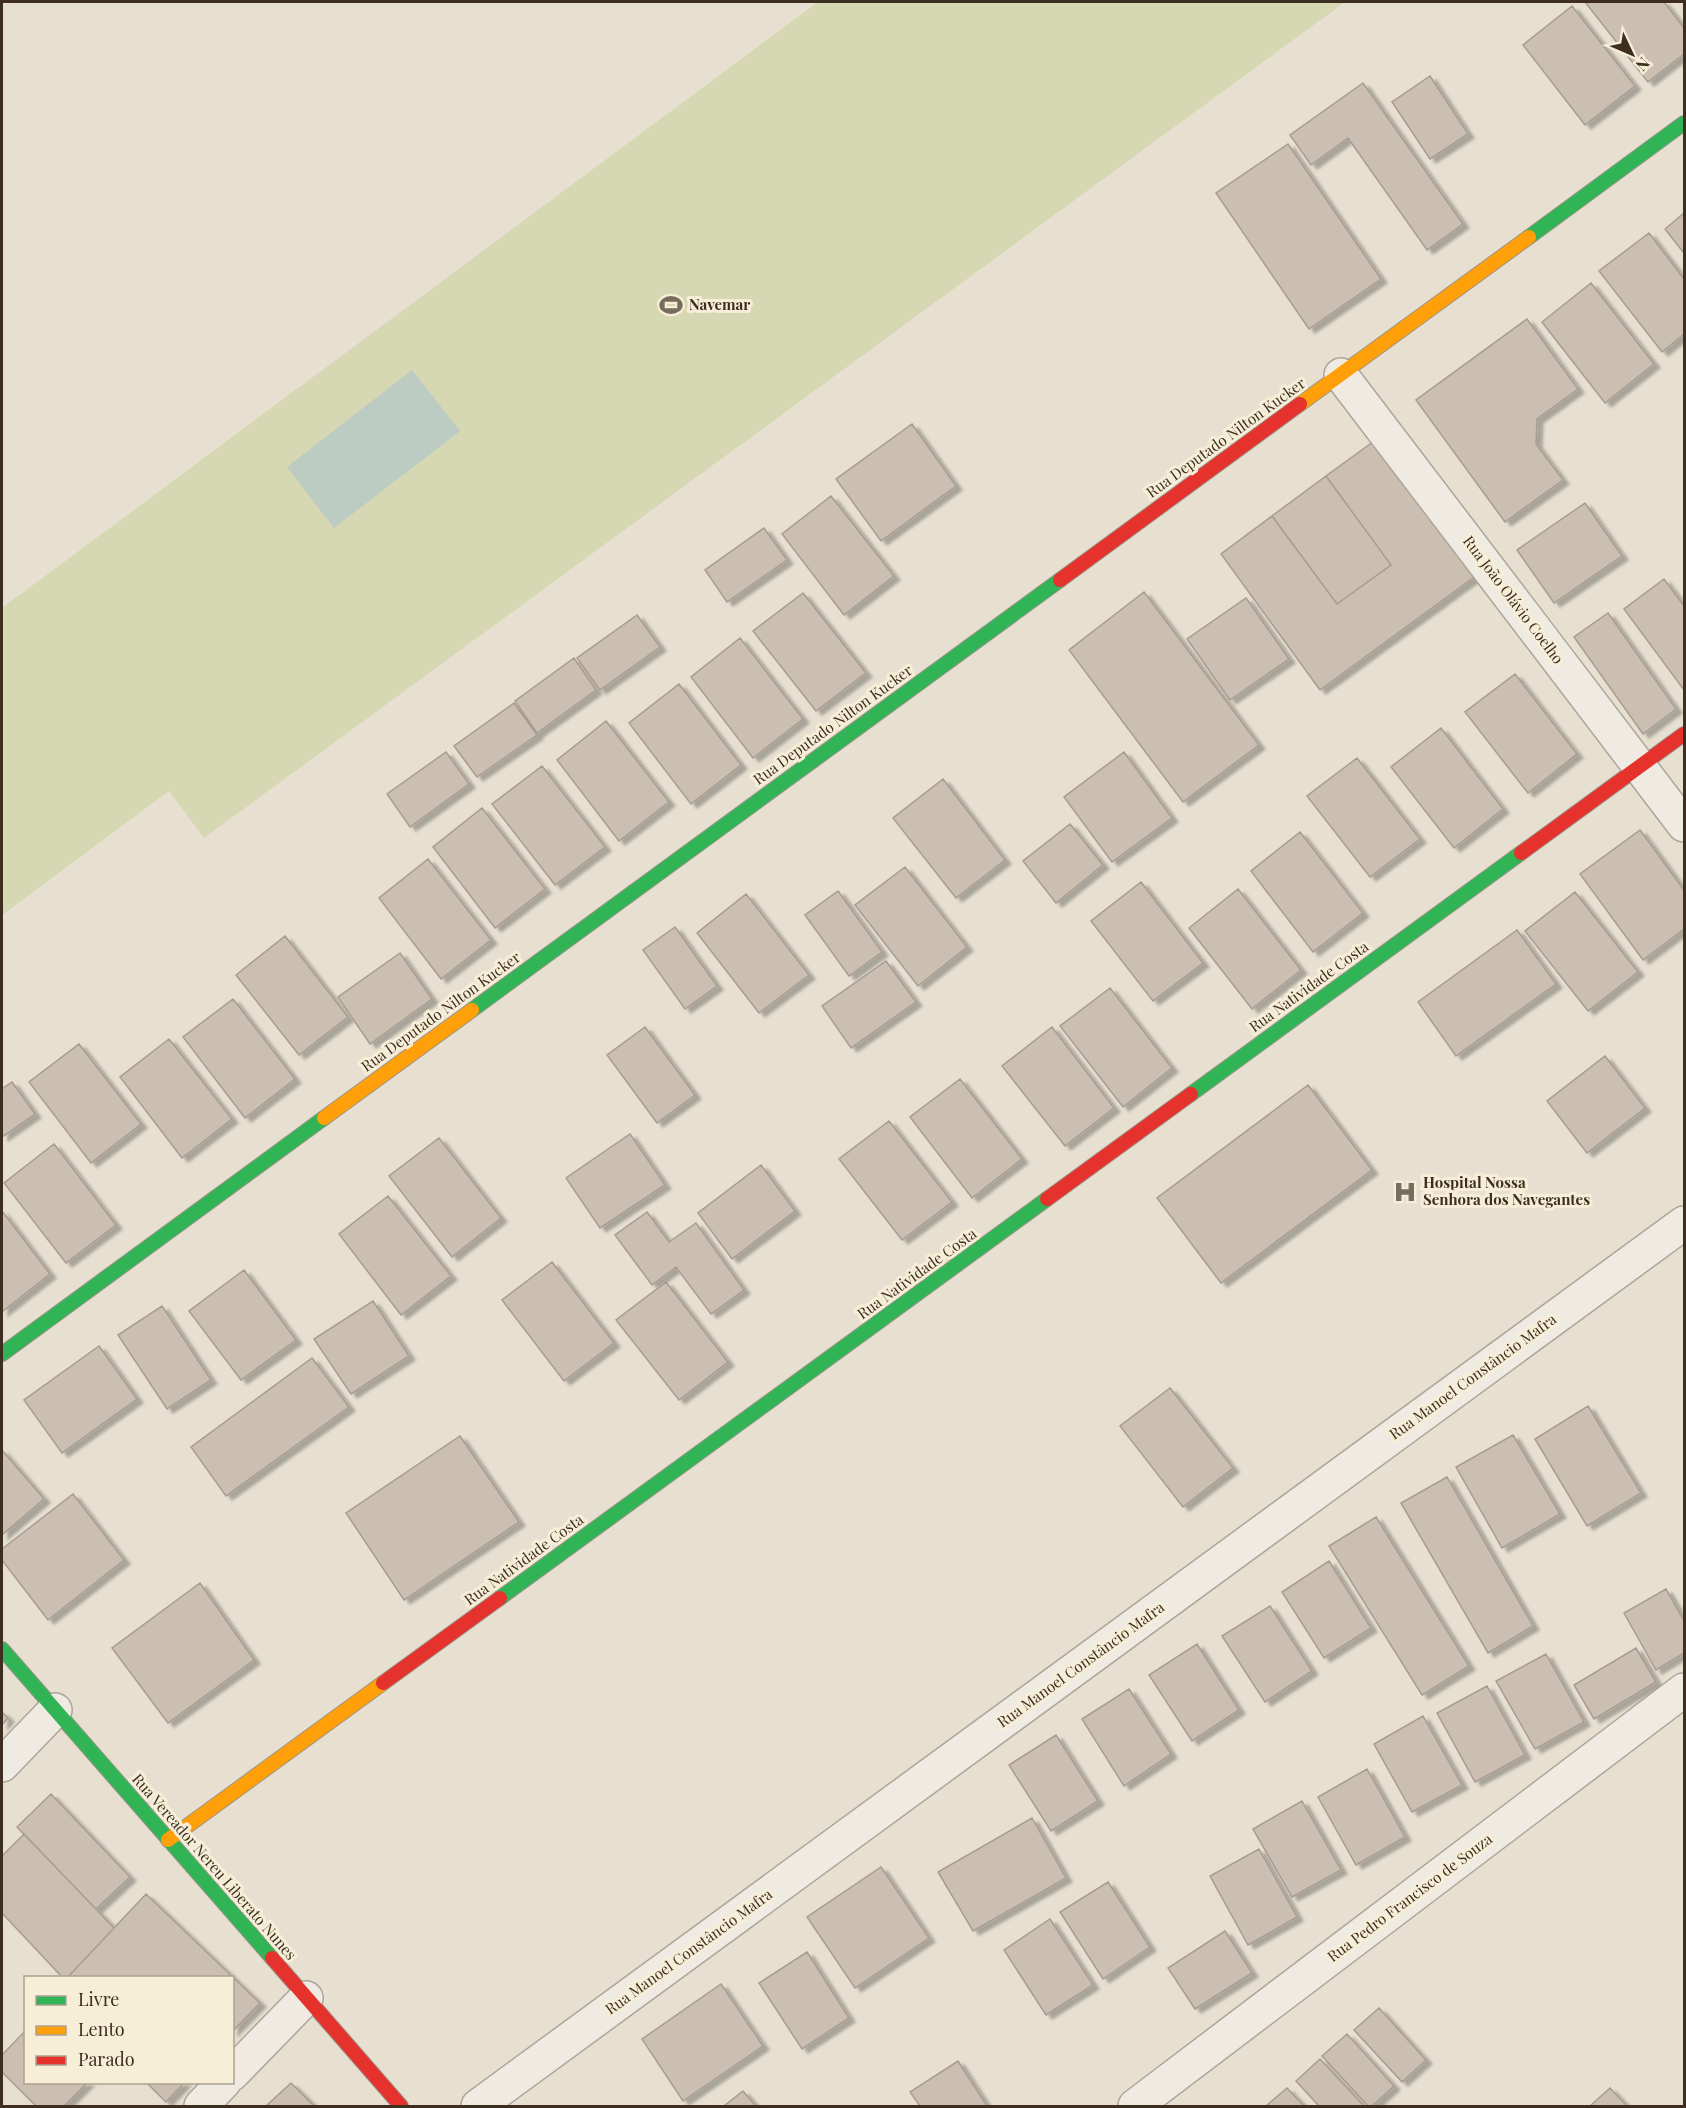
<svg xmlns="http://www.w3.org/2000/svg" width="1686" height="2108" font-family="'Playfair Display',serif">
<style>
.green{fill:#d6d7b3}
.water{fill:#bcccc2}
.building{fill:#cbbfb2;stroke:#a89c90;stroke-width:1.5;filter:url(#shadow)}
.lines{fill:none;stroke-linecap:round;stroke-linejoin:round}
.street-casing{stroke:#ada599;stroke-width:36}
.fast-casing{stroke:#9c958a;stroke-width:16}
.slow-casing{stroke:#9c958a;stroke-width:16}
.jam-casing{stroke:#9c958a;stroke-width:16}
.street{stroke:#efebe3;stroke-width:33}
.fast{stroke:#30b455;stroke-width:14}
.slow{stroke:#ff9f0a;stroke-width:14}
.jam{stroke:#e5322d;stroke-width:14}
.labels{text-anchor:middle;stroke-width:6;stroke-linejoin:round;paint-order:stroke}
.poi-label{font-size:15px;font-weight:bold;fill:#3d2e20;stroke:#f7eed8;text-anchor:start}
.street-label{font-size:15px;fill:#3d2e20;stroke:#f7eed8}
</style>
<defs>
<filter id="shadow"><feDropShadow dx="6" dy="4" stdDeviation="1.5" flood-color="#0004"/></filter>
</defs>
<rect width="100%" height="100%" fill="#e7e0d1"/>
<path class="green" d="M 818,2 L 1345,2 L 204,838 L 169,791 L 2,915 L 2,608 Z"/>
<path class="water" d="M 412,370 L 460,431 L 334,528 L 287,467 Z"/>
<path class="building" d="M 1585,2 L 1664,2 L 1684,28 L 1684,54 L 1648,82 Z
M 1572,6 L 1635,86 L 1585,125 L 1523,45 Z
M 1430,76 L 1468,134 L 1430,159 L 1392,102 Z
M 1363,83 L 1463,224 L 1427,250 L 1348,138 L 1311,165 L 1290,135 Z
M 1288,144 L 1381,279 L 1309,329 L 1216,193 Z
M 1684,213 L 1684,253 L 1665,229 Z
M 1649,233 L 1684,279 L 1684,334 L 1662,352 L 1599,271 Z
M 1591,283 L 1654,364 L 1605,403 L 1542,322 Z
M 1527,319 L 1578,389 L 1537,419 L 1536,444 L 1563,480 L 1505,522 L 1416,400 Z
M 912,424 L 956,486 L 881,541 L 836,479 Z
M 1377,439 L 1477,575 L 1320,690 L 1221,554 L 1272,516 L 1337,604 L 1391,565 L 1326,476 Z
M 1326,476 L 1391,565 L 1337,604 L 1272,516 Z
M 831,496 L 894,576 L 844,615 L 782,534 Z
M 1585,503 L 1622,556 L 1554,603 L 1517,550 Z
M 764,528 L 787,560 L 727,602 L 705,570 Z
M 1664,579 L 1684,606 L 1684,690 L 1624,609 Z
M 1144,592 L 1259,745 L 1183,802 L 1069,650 Z
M 803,593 L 866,673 L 816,711 L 753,631 Z
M 1246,598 L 1289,659 L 1230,700 L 1187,639 Z
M 1608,613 L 1676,709 L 1643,734 L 1574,637 Z
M 637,615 L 660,647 L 600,690 L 577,658 Z
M 740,638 L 803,719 L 753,758 L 691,677 Z
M 574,658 L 596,690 L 537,733 L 515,701 Z
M 1515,674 L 1577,754 L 1528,793 L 1465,712 Z
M 679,684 L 741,765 L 691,804 L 629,723 Z
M 514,703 L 537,735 L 477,777 L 454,746 Z
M 606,721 L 669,802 L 619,841 L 557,760 Z
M 1441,728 L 1503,809 L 1454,848 L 1391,767 Z
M 446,752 L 469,784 L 410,827 L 387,794 Z
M 1124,752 L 1172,818 L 1112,862 L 1064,797 Z
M 1357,758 L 1420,839 L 1370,877 L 1307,796 Z
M 542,766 L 605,847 L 555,885 L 492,804 Z
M 943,779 L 1005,860 L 956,898 L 893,818 Z
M 482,808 L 545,889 L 495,928 L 433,847 Z
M 1070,824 L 1103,865 L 1056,903 L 1023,861 Z
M 1640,830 L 1684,890 L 1684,929 L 1643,960 L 1580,874 Z
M 1300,832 L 1363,913 L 1313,952 L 1251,871 Z
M 428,859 L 491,940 L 441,979 L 379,898 Z
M 905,867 L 967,947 L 918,986 L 855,905 Z
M 1141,882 L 1203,963 L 1153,1001 L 1091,921 Z
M 1238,889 L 1301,970 L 1252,1009 L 1189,928 Z
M 838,891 L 882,952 L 849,976 L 805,915 Z
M 1575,892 L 1638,972 L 1588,1011 L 1525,931 Z
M 746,894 L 809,975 L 759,1013 L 697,933 Z
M 675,927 L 717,986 L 685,1009 L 643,950 Z
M 1517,930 L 1556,984 L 1456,1056 L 1418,1002 Z
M 285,936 L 348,1017 L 299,1055 L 236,975 Z
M 400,953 L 432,999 L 370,1044 L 338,997 Z
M 886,961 L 916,1002 L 851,1048 L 822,1006 Z
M 1110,988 L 1172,1068 L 1123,1107 L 1060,1026 Z
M 233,999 L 295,1079 L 245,1118 L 183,1037 Z
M 645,1027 L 695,1095 L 657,1123 L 607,1055 Z
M 1052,1027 L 1114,1108 L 1065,1146 L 1002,1066 Z
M 169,1039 L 232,1119 L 182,1158 L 120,1077 Z
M 79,1044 L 141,1124 L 91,1163 L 29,1082 Z
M 1605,1056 L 1645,1108 L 1587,1153 L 1547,1101 Z
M 960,1079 L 1022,1159 L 972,1198 L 910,1117 Z
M 12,1082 L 35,1114 L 2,1137 L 2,1089 Z
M 1308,1085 L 1372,1170 L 1221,1283 L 1157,1198 Z
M 889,1121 L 952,1202 L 902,1240 L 839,1159 Z
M 630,1134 L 665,1185 L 600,1228 L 566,1178 Z
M 439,1138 L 501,1218 L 452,1257 L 389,1176 Z
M 54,1144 L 116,1225 L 66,1263 L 4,1183 Z
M 761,1165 L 795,1211 L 732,1259 L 698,1213 Z
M 388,1196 L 451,1276 L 401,1315 L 339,1234 Z
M 2,1211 L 50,1274 L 2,1312 Z
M 647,1212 L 669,1242 L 696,1223 L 744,1290 L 711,1314 L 676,1267 L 652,1285 L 615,1235 Z
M 552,1262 L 614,1343 L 564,1381 L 502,1300 Z
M 244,1270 L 296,1340 L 241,1380 L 189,1311 Z
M 666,1282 L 728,1362 L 679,1400 L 616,1320 Z
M 373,1301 L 409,1356 L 351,1394 L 314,1339 Z
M 162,1306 L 211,1380 L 167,1409 L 118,1335 Z
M 99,1346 L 137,1399 L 62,1453 L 24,1400 Z
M 312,1358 L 349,1407 L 226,1496 L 191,1447 Z
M 1170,1388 L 1233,1468 L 1183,1507 L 1120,1426 Z
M 1588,1406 L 1641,1493 L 1587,1526 L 1535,1439 Z
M 1513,1435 L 1560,1514 L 1502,1548 L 1456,1467 Z
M 460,1436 L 519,1522 L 404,1600 L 346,1513 Z
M 2,1450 L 44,1499 L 2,1535 Z
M 1447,1477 L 1533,1626 L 1488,1653 L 1401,1503 Z
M 73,1494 L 124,1560 L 48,1620 L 2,1560 L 2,1549 Z
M 1376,1517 L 1469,1666 L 1422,1695 L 1329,1546 Z
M 1329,1561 L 1371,1628 L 1324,1658 L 1282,1592 Z
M 200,1583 L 254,1660 L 168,1723 L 112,1648 Z
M 1666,1589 L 1684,1621 L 1684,1653 L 1656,1670 L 1624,1613 Z
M 1270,1606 L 1312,1671 L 1265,1702 L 1222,1636 Z
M 1197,1644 L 1239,1710 L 1192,1741 L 1149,1675 Z
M 1636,1648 L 1656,1682 L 1594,1719 L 1574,1685 Z
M 1546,1654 L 1584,1722 L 1535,1749 L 1496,1681 Z
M 1487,1686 L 1525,1755 L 1475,1782 L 1437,1713 Z
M 1129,1689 L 1171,1754 L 1124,1786 L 1082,1719 Z
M 2,1712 L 8,1718 L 2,1725 Z
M 1423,1716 L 1462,1785 L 1412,1812 L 1374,1744 Z
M 1056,1735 L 1098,1801 L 1051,1831 L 1009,1765 Z
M 1367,1769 L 1405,1837 L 1356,1865 L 1318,1797 Z
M 51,1794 L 130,1877 L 96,1909 L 17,1827 Z
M 1302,1801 L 1341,1870 L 1292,1897 L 1253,1829 Z
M 1032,1818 L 1066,1878 L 973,1931 L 938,1872 Z
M 24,1834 L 114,1928 L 67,1978 L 63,1978 L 2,1913 L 2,1856 Z
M 1259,1849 L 1297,1917 L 1248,1945 L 1210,1876 Z
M 881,1867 L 929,1938 L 855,1988 L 807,1917 Z
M 1108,1882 L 1150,1947 L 1103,1979 L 1060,1912 Z
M 146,1894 L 260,2003 L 232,2032 L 232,1978 L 67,1978 Z
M 1050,1919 L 1093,1985 L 1046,2015 L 1004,1950 Z
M 1225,1931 L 1252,1973 L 1195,2009 L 1168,1968 Z
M 807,1952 L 849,2018 L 802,2049 L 759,1983 Z
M 721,1984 L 763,2046 L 683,2101 L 642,2039 Z
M 1379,2008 L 1426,2060 L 1402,2082 L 1354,2030 Z
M 26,2030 L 26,2082 L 88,2082 L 64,2106 L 36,2106 L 2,2072 L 2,2055 Z
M 1347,2034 L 1394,2086 L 1372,2106 L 1368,2106 L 1322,2056 Z
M 1320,2059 L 1364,2106 L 1319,2106 L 1296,2081 Z
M 958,2061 L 987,2106 L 920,2106 L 910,2092 Z
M 146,2082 L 185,2082 L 166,2102 Z
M 291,2083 L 314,2106 L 266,2106 Z
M 1287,2088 L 1304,2106 L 1266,2106 Z
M 1610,2088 L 1627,2106 L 1590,2106 Z
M 743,2091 L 756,2106 L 724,2106 Z"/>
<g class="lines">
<g class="street-casing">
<path id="street" d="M 1341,375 L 1684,825
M 2,1765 L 55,1710
M 232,2074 L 306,1998
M 201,2106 L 224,2082
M 478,2106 L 1684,1223
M 1135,2106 L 1684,1690"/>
</g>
<g class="fast-casing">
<path id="fast" d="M 1529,237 L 1684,123
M 472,1010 L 1060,580
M 1191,1094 L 1521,853
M 2,1354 L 324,1118
M 500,1598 L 1047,1199
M 2,1649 L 272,1958"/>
</g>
<g class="slow-casing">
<path id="slow" d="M 1300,404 L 1529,237
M 324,1118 L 472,1010
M 168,1840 L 383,1683"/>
</g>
<g class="jam-casing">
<path id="jam" d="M 1060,580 L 1300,404
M 1521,853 L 1684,734
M 1047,1199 L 1191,1094
M 383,1683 L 500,1598
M 272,1958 L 401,2106"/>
</g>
<use href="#street" class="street"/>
<use href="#fast" class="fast"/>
<use href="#slow" class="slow"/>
<use href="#jam" class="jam"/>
</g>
<defs>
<g id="stadium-bare" transform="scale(1.8)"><path d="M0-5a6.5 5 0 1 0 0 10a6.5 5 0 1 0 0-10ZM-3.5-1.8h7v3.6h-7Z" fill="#786c5e" stroke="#f7eed8" stroke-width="2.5" paint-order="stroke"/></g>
<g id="hospital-bare" transform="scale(1.8)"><path d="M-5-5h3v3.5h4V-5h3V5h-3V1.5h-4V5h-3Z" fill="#786c5e" stroke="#f7eed8" stroke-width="2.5" paint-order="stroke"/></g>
</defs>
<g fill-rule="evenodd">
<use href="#stadium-bare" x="671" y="305"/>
<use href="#hospital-bare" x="1405" y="1192"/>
</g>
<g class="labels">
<g class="poi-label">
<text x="689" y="310">Navemar</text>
<text x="1423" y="1188">Hospital Nossa<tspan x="1423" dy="17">Senhora dos Navegantes</tspan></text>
</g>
<g class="street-label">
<text transform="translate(1226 438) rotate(-36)" y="5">Rua Deputado Nilton Kucker</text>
<text transform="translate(1513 600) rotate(53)" y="5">Rua João Olávio Coelho</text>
<text transform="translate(833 725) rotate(-36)" y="5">Rua Deputado Nilton Kucker</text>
<text transform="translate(1309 987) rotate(-36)" y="5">Rua Natividade Costa</text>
<text transform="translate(441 1012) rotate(-36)" y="5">Rua Deputado Nilton Kucker</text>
<text transform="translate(917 1274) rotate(-36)" y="5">Rua Natividade Costa</text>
<text transform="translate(1473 1377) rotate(-36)" y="5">Rua Manoel Constâncio Mafra</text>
<text transform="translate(524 1560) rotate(-36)" y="5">Rua Natividade Costa</text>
<text transform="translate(1081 1665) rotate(-36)" y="5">Rua Manoel Constâncio Mafra</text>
<text transform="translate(214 1867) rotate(49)" y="5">Rua Vereador Nereu Liberato Nunes</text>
<text transform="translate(1410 1898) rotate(-37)" y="5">Rua Pedro Francisco de Souza</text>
<text transform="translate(689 1952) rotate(-36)" y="5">Rua Manoel Constâncio Mafra</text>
</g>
</g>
<rect width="1686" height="2108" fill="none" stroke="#3d2e20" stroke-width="6"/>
<rect x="24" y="1976" width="210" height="108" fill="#f7eed8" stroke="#ada18e" stroke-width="1.5"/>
<rect x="36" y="1996" width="30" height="9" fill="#30b455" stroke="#ada18e" stroke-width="1.5"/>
<text x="78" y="2006" font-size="18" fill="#3d2e20">Livre</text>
<rect x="36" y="2026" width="30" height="9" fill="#ff9f0a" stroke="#ada18e" stroke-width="1.5"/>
<text x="78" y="2036" font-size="18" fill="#3d2e20">Lento</text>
<rect x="36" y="2056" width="30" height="9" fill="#e5322d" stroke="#ada18e" stroke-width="1.5"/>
<text x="78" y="2066" font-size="18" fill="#3d2e20">Parado</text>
<g transform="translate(1632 54) rotate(134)" stroke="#f7eed8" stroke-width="4.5" paint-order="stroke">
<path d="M0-4.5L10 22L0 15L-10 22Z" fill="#3d2e20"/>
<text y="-9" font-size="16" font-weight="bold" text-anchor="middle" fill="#3d2e20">N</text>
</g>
</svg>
